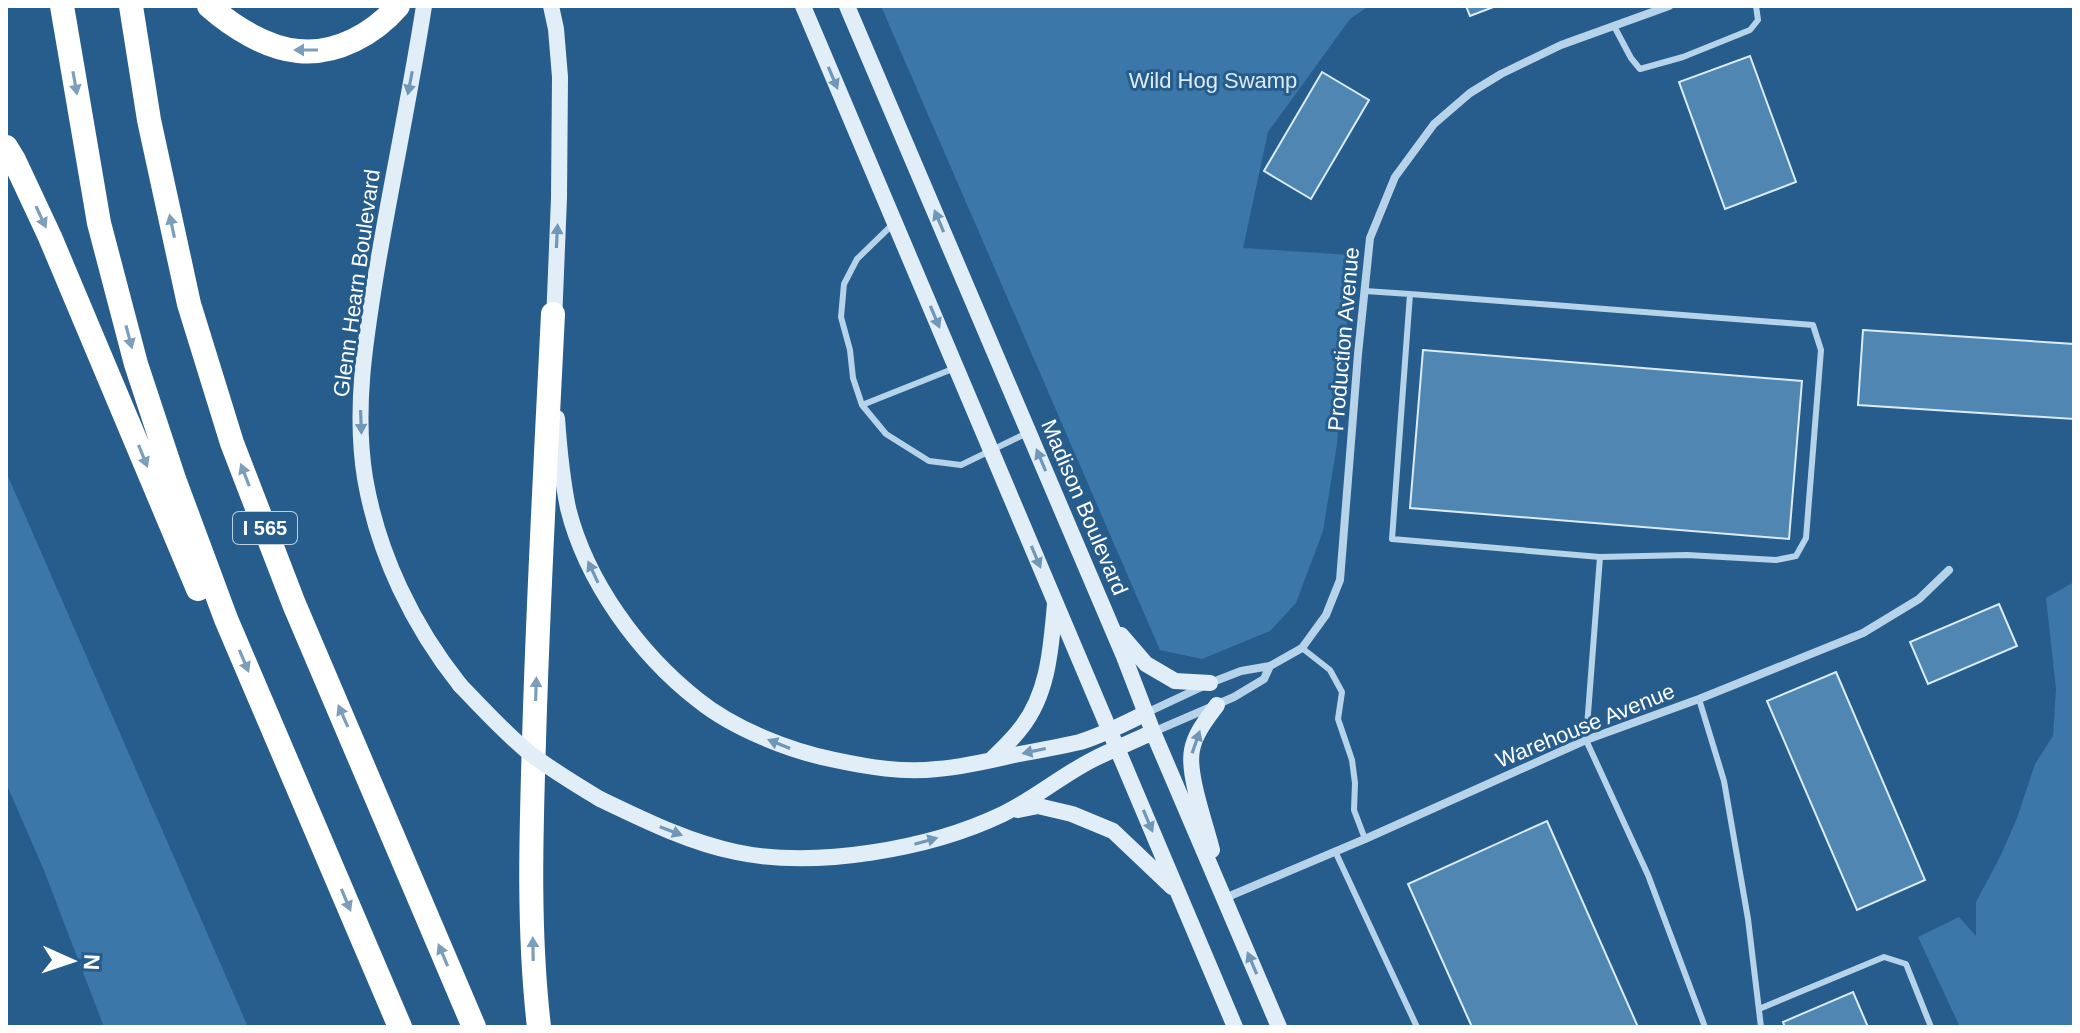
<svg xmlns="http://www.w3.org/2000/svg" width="2080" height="1033" font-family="Helvetica,sans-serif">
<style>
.green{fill:#3c77a9}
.building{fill:#5086b2;stroke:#dbebf8;stroke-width:2}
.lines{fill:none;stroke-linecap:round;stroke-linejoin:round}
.lane{stroke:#b7d3ea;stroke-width:6}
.street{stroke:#b7d3ea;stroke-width:8}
.secondary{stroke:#e1eef8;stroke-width:16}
.highway{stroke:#fff;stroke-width:24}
.secondary-bridge{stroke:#e1eef8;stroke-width:16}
.oneway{fill:#7d9eba}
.oneway2{fill:#7197b7}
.labels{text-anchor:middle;stroke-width:6;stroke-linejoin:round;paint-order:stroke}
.shield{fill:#275d8c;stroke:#becedc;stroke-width:2}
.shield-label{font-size:20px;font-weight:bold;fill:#fff}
.park-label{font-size:22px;fill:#dbebf8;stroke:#275d8c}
.street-label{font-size:22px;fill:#fff;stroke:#275d8c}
</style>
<rect width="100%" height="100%" fill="#275d8c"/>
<path class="green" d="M 881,6 L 1369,6 L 1350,19 L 1268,132 L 1243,248 L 1351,255 L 1346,341 L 1337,444 L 1323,531 L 1296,603 L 1270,631 L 1202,659 L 1160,650 Z
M 7,474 L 248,1027 L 104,1027 L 43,868 L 6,783 Z
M 2074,582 L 2074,1027 L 1960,1027 L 1918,937 L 1959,917 L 1976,936 L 1976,902 L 2000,857 L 2017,818 L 2035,764 L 2053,736 L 2056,689 L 2046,598 Z"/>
<path class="building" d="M 1466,6 L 1496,6 L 1470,16 Z
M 1750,56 L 1796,182 L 1725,209 L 1679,82 Z
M 1322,72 L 1369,100 L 1311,199 L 1264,171 Z
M 1863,330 L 2074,344 L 2074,419 L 1858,405 Z
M 1423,350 L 1802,381 L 1789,539 L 1410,508 Z
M 1999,604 L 2017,646 L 1928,684 L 1910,642 Z
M 1836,672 L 1925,880 L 1857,910 L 1767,701 Z
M 1547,821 L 1638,1027 L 1472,1027 L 1408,884 Z
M 1853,992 L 1868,1027 L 1785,1027 L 1783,1022 Z"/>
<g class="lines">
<path class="lane" d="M 1614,26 L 1631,58 L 1640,69 L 1683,57 L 1750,30 L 1758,20 L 1756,6
M 892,225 L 857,259 L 844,284 L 841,317 L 850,350 L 853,378 L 862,405 L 886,434 L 929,461 L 961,465 L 1029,432
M 1365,291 L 1410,294 L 1813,325 L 1821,350 L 1806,538 L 1796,556 L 1776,560 L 1687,555 L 1600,557 L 1392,539 L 1410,294
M 862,405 L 955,368
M 1600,557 L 1586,740 L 1648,875 L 1705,1027
M 1302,648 L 1330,670 L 1342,692 L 1338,719 L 1352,760 L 1355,783 L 1354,810 L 1365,839
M 1699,699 L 1724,781 L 1748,919 L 1761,1027
M 1335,851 L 1417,1027
M 1759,1009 L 1884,957 L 1906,964 L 1931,1027"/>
<path class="street" d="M 1146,713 L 1210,683 L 1241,671 L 1270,666 L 1302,648 L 1326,615 L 1340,580 L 1358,354 L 1370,238 L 1395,177 L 1434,124 L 1470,93 L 1501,74 L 1561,45 L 1669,6
M 1153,732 L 1234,697 L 1264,679 L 1270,666
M 1225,898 L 1365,839 L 1586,740 L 1699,699 L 1863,633 L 1919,599 L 1949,570"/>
<path class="secondary" d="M 424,6 C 410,96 391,184 376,274 C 365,342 354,410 365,478 C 378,554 413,626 460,685
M 551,6 L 556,29 L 560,77 L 559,198 L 554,322
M 803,6 L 1235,1027
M 847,6 L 1123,654 L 1153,732 L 1279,1027
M 557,418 C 559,447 562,478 568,508 C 586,581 639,654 698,700 C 734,729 790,751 835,760 C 868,767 903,773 937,769 C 963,767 989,761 1014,755 C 1036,751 1058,747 1080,742 C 1103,735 1124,724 1146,713
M 1121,635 L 1146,664 L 1175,681 L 1210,683
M 991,760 C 1001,750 1012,740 1021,728 C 1049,693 1051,646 1055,604
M 600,799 C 644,820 688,842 736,852 C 815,869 930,849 1003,814 C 1034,799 1061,776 1092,760 C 1111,750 1132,742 1153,732
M 1018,810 L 1038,806 L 1072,814 L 1113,831 L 1172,887
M 1212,850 C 1206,825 1187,774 1192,750 C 1195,733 1207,719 1217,705"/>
<path class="highway" d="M 62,6 L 99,223 L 136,364 L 174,479 L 226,619 L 400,1027
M 131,6 L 149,120 L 189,304 L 232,443 L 294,604 L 474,1027
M 209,6 C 233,27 266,48 298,51 C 336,55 374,34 398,6
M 6,147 L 14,160 L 50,237 L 198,589
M 539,1027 C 528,932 531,836 534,741 C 538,598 546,456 553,314"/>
<path class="secondary-bridge" d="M 460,685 C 482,708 503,731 527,751 C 550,769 575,784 600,799"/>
</g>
<defs><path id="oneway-solid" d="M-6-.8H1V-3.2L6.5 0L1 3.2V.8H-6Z" transform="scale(2)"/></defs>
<g class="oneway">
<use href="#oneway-solid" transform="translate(306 50) rotate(180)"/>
<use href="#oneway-solid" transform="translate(75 83) rotate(80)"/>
<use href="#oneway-solid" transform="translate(41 217) rotate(65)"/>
<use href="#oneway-solid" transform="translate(172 226) rotate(-102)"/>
<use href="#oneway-solid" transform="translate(129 337) rotate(75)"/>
<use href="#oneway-solid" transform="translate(143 456) rotate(68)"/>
<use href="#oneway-solid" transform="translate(245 475) rotate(-111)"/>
<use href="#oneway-solid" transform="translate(244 661) rotate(67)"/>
<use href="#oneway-solid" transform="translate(536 689) rotate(-88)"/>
<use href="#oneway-solid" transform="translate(343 716) rotate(-114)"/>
<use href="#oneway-solid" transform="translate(346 900) rotate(67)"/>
<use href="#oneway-solid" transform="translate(533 949) rotate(-91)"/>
<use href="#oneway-solid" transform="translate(443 955) rotate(-113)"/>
</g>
<g class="oneway2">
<use href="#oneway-solid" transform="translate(833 78) rotate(67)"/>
<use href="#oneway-solid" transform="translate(410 83) rotate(101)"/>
<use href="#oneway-solid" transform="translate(939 221) rotate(-113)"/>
<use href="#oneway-solid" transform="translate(557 236) rotate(-87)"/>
<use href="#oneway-solid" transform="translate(935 317) rotate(67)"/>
<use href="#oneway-solid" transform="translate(361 422) rotate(88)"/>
<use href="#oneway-solid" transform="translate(1041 460) rotate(-113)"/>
<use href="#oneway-solid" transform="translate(1036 557) rotate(67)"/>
<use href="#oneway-solid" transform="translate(593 572) rotate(-115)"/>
<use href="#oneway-solid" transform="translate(1196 742) rotate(-71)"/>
<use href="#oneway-solid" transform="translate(779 744) rotate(-158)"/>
<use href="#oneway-solid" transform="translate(1034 751) rotate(168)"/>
<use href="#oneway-solid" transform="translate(1148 821) rotate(67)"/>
<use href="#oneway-solid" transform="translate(671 831) rotate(21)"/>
<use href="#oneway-solid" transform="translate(926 841) rotate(-16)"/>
<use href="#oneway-solid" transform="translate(1252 963) rotate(-113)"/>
</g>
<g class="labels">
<rect class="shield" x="233" y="512" width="64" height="32" rx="6"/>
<g class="shield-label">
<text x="265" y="535">I 565</text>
</g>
<g class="park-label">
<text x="1213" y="88">Wild Hog Swamp</text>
</g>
<g class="street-label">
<text transform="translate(356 283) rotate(-82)" y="8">Glenn Hearn Boulevard</text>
<text transform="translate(1343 339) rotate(-85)" y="8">Production Avenue</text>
<text transform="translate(1085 507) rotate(67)" y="8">Madison Boulevard</text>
<text transform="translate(1585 725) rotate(-22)" y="8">Warehouse Avenue</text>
</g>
</g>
<rect width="2080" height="1033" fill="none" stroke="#ffffff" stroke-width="16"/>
<g transform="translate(72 961) rotate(93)" stroke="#275d8c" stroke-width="6" paint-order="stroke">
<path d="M0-6L14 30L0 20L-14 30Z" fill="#ffffff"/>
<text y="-12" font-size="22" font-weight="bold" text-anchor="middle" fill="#ffffff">N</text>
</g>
</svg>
